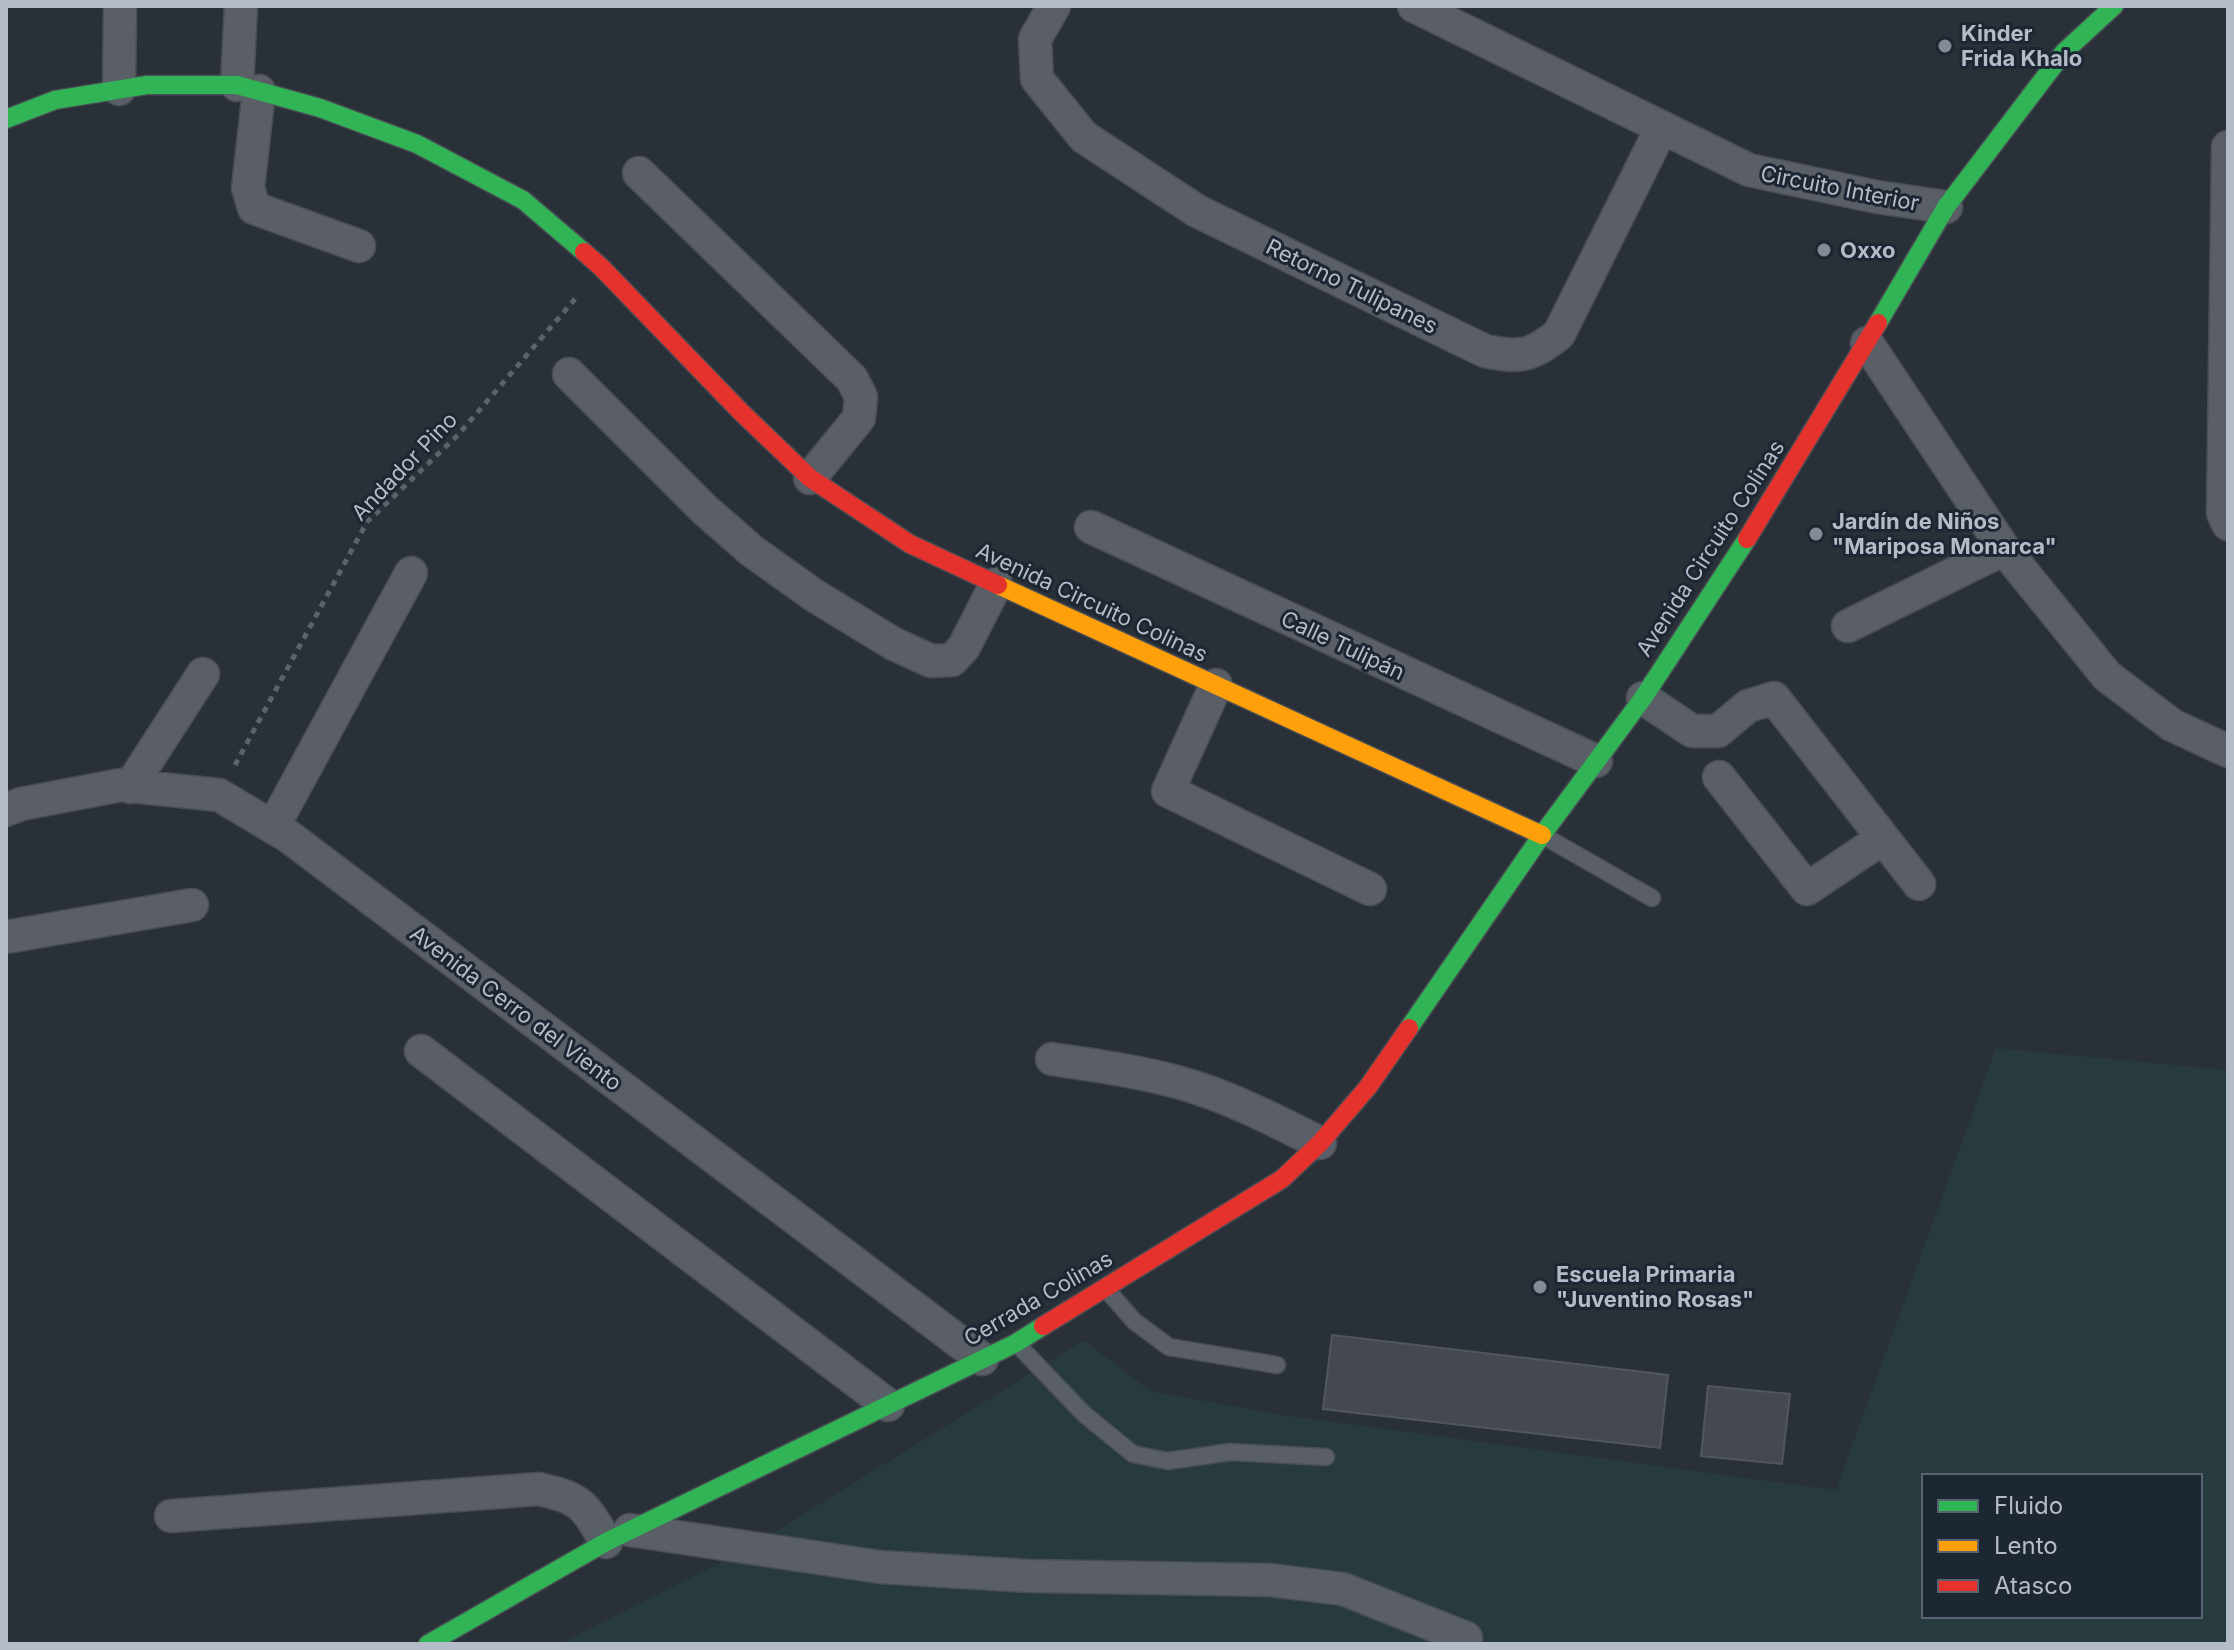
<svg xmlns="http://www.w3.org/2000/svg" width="2234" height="1650" font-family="Inter,sans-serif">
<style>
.green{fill:#273a3e;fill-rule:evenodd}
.building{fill:#444950;stroke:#52575f;stroke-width:2}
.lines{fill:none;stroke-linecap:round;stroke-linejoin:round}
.lane-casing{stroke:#484c53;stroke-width:19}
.street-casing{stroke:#484c53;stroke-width:35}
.fast-casing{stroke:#484c53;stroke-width:21}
.slow-casing{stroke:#484c53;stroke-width:21}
.jam-casing{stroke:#484c53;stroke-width:21}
.path{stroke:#5d636a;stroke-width:5;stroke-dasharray:6 6;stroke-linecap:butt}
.lane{stroke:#5a5e66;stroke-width:16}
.street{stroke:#5a5e66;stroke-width:32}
.fast{stroke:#30b455;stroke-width:18}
.slow{stroke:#ff9f0a;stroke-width:18}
.jam{stroke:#e5322d;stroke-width:18}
.poi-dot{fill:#848b96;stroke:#1d2633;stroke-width:3}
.labels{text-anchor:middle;stroke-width:6;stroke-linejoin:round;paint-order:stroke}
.poi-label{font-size:22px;font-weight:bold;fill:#b4bcc9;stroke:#1d2633;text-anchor:start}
.street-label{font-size:22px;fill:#b4bcc9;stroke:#1d2633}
</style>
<rect width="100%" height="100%" fill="#2a3038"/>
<path class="green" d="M 1996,1048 L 2228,1070 L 2228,1644 L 559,1644 L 744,1551 L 1084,1340 L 1150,1391 L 1283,1415 L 1836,1490 ZM 1924,1476 L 2200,1476 L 2200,1616 L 1924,1616 Z"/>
<path class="building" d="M 1332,1335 L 1668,1375 L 1660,1448 L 1323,1409 Z
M 1708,1386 L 1790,1394 L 1782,1464 L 1701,1456 Z"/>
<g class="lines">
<g class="lane-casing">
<path id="lane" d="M 1542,835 L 1652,898
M 1106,1289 L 1134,1321 L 1169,1347 L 1277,1365
M 1017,1344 L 1084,1414 L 1133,1454 L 1168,1461 L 1230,1452 L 1326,1457"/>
</g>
<g class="street-casing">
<path id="street" d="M 1054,6 L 1035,39 L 1037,79 L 1084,137 L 1197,211 L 1485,351 C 1519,358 1531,357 1559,334 L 1662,127
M 1414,6 L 1749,170 L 1877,197 L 1946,207
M 237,85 L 241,6
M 119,89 L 120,6
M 259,91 L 248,188 L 254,208 L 359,246
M 2228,147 L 2223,513 L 2228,524
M 639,173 L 852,379 L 861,397 L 859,418 L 810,478
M 1867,343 L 2004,549 L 2107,676 L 2172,725 L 2228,751
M 569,374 L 705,510 L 752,551 L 815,596 L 894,644 L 931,661 L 952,660 L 964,647 L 996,584
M 1091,527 L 1596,761
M 1848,626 L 2004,549
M 1216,685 L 1168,791 L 1370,889
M 1643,698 L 1692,731 L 1718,731 L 1748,706 L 1774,698 L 1919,884
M 1719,777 L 1807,889 L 1883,838
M 130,787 L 203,674
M 6,810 L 21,804 L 121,785 L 219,795 L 288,836 L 982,1359
M 273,827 L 411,573
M 6,937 L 192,905
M 421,1051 L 888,1405
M 1052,1059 C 1099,1066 1145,1072 1191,1086 C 1236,1100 1278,1122 1320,1143
M 171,1516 L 539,1489 C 583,1499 584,1505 606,1542
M 630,1530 L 880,1567 L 1028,1576 L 1270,1580 L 1343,1589 L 1466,1638"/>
</g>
<g class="fast-casing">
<path id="fast" d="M 6,119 L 55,100 L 147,85 L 237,85 L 320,108 L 417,144 L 523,200 L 584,252
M 1878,323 L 1946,207 L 2064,52 L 2114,6
M 1409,1028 L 1542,835 L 1643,698 L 1747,539
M 428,1644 L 606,1542 L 1016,1343 L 1043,1326"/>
</g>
<g class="slow-casing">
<path id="slow" d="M 998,585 L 1542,835"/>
</g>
<g class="jam-casing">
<path id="jam" d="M 584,252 L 602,268 L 741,412 L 810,478 L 910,544 L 998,585
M 1747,539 L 1878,323
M 1043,1326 L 1282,1179 L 1320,1143 L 1368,1087 L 1409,1028"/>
</g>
<path class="path" d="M 235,765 L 367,522 L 458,435 L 575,299"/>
<use href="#lane" class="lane"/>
<use href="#street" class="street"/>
<use href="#fast" class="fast"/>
<use href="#slow" class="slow"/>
<use href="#jam" class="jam"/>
</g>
<g class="poi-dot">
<circle cx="1945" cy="46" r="8"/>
<circle cx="1824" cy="250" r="8"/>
<circle cx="1816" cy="534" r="8"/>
<circle cx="1540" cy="1287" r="8"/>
</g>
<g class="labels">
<g class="poi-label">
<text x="1961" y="41">Kinder<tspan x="1961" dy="25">Frida Khalo</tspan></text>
<text x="1840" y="258">Oxxo</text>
<text x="1832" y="529">Jardín de Niños<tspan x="1832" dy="25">"Mariposa Monarca"</tspan></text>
<text x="1556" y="1282">Escuela Primaria<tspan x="1556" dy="25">"Juventino Rosas"</tspan></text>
</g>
<g class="street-label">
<text transform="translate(1840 188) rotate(11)" y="8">Circuito Interior</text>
<text transform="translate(1352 286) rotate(26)" y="8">Retorno Tulipanes</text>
<text transform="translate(404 466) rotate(-46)" y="8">Andador Pino</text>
<text transform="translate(1710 548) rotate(-57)" y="8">Avenida Circuito Colinas</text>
<text transform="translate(1092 602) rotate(25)" y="8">Avenida Circuito Colinas</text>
<text transform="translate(1343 645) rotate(25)" y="8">Calle Tulipán</text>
<text transform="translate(516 1008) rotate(37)" y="8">Avenida Cerro del Viento</text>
<text transform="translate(1038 1298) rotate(-30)" y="8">Cerrada Colinas</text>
</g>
</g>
<rect width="2234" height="1650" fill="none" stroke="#b4bcc9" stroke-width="16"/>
<rect x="1922" y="1474" width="280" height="144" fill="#1d2633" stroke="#59626f" stroke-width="2"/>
<rect x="1938" y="1500" width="40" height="12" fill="#30b455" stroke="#59626f" stroke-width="2"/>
<text x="1994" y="1514" font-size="24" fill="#b4bcc9">Fluido</text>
<rect x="1938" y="1540" width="40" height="12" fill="#ff9f0a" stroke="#59626f" stroke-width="2"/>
<text x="1994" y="1554" font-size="24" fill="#b4bcc9">Lento</text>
<rect x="1938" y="1580" width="40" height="12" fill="#e5322d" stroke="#59626f" stroke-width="2"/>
<text x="1994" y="1594" font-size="24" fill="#b4bcc9">Atasco</text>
</svg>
